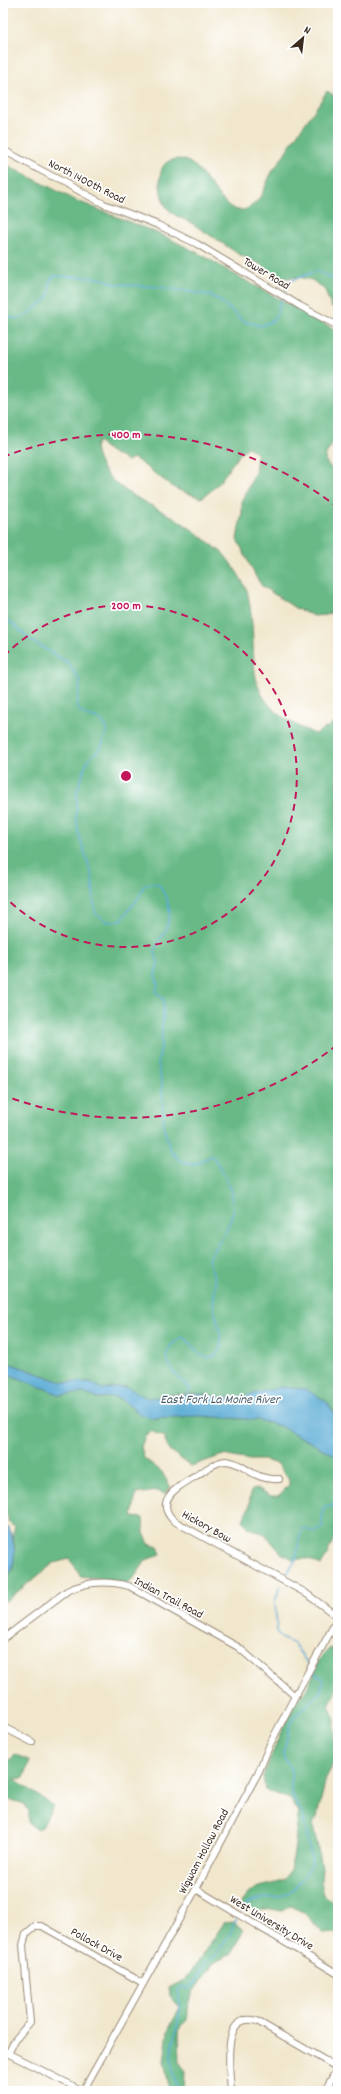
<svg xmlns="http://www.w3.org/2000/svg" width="341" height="2094" font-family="Dekko,sans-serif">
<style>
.forest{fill:#67b986;stroke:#517252}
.water{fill:#59aad4;stroke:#4a6a79}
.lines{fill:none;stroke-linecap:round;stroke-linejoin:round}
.stream{stroke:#59aad4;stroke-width:1.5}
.minor-casing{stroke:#968876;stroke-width:8}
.minor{stroke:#fff;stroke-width:6}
.ring{fill:none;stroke:#c2185b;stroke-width:2;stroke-dasharray:7 5}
.labels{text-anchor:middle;stroke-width:3.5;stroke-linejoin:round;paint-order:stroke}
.street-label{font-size:12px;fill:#3b2a1e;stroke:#fff}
.water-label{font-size:13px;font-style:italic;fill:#475d67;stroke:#fff}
.centre{fill:#c2185b;stroke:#fff;stroke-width:2}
.ring-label{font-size:12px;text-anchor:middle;font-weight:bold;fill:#c2185b;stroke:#fff;stroke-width:3.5;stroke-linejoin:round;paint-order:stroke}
</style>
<rect width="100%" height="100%" fill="#fff"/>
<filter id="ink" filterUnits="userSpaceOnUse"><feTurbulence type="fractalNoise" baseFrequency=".025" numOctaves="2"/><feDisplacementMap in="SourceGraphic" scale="8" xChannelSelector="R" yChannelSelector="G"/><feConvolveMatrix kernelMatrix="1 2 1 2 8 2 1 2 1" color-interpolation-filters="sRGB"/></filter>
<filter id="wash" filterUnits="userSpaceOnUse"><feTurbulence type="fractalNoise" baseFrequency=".012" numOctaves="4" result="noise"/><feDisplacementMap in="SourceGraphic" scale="16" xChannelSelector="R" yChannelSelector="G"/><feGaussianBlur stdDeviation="0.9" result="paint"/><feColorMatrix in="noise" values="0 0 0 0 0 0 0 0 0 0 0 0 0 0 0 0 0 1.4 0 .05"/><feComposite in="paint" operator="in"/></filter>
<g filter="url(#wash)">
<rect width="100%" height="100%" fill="#f1e7cd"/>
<path class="forest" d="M 327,91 L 338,98 L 338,309 L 331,307 L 325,290 L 312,280 L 299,277 L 286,278 L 272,273 L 260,264 L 240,255 L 190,222 C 183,219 175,216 169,210 C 160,202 154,168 169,161 C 202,147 217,214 242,210 C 247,210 253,205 257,201 C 265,192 267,179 274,169 C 282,159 287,149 294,139 C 305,123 317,108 327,91 Z
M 3,163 L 75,200 L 162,235 L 202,255 L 232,273 L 338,331 L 338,414 L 335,421 L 338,435 L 326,454 L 325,460 L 338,478 L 338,609 L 326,615 L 314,616 L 295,608 L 262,586 L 256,577 L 237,539 L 242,513 L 242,501 L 255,473 L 257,456 L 255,451 L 248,447 C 229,461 225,484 201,498 L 176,489 L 134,458 L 127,461 L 109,451 L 98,441 L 95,447 C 99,485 145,501 173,517 C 186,525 200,535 212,545 C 217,549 223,552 226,557 C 235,569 247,585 249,600 C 261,669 235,700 315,734 L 333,724 L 338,718 L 338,1418 L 331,1407 L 253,1395 L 226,1398 L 197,1394 L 173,1394 L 156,1398 L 147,1398 L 127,1387 L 102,1389 L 90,1382 L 62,1382 L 3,1361 Z
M 3,1372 L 61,1395 L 83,1393 L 97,1398 L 115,1397 L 121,1399 L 140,1414 L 151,1418 L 199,1416 L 258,1420 L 280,1426 L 336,1456 L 338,1459 L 338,1532 C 330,1542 329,1555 321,1565 L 308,1559 L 293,1559 L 281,1553 L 265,1534 L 249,1528 L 243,1520 L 249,1507 L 251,1491 L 257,1488 L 271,1496 L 278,1496 L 289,1485 L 289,1480 L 278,1464 L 263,1460 L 249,1460 L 223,1455 L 191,1466 L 169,1450 L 164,1437 L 151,1431 L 145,1436 L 141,1447 L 144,1458 L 162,1472 L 171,1488 L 164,1494 L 157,1491 L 136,1494 L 132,1517 L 143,1518 L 144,1533 L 149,1544 L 158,1547 L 161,1554 L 146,1560 L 137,1574 L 125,1586 L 96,1578 L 80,1576 L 74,1565 L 69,1559 L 54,1563 L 3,1603 L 3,1588 L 13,1568 L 14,1542 L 12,1537 L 15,1527 L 8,1522 L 8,1517 L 3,1511 L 6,1504 L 3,1502 Z
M 330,1648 L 338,1650 L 338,1686 L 329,1705 L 335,1720 L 334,1740 L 336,1758 L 326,1778 L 319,1808 L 313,1825 L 322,1867 L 321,1881 L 324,1895 L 338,1905 L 338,1930 L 335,1933 L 324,1934 L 303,1912 L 290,1906 L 282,1911 C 264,1906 256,1917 241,1903 C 257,1880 264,1889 285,1880 C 297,1860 294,1835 299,1812 L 290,1799 L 265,1790 L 263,1776 L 282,1730 L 295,1704 L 308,1687 L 320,1658 Z
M 15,1754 L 30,1761 L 24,1778 L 15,1779 L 53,1806 L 42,1827 L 38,1829 L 29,1824 L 29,1811 L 22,1803 L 6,1799 L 3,1792 L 3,1761 L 11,1759 Z
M 234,1922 L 243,1930 L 232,1953 L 214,1963 L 193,1992 L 189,2002 L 187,2020 L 180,2027 L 179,2034 L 180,2063 L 185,2070 L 184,2091 L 170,2091 L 164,2062 L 168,2031 L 180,2007 L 170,1996 L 169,1988 L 186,1979 L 224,1923 Z"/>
<path class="water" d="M 3,1361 L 62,1382 L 90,1382 L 102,1389 L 127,1387 L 147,1398 L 197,1394 L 226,1398 L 236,1398 L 281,1387 L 305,1389 L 326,1401 L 338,1418 L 338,1459 L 336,1456 L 280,1426 L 258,1420 L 199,1416 L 151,1418 L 140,1414 L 121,1399 L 115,1397 L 97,1398 L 83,1393 L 61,1395 L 3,1372 Z
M 3,1525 L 9,1528 C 18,1552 16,1565 3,1588 L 3,1563 L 5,1553 Z"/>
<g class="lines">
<path class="stream" d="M 284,294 L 291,281 L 313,272 L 317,271 L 333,279 L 338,278
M 3,318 L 6,316 L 18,319 L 26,316 L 48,298 L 50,291 L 49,282 L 54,276 L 100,278 L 116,284 L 159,287 L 210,295 L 223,303 L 243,321 L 261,326 L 274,320 L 282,297
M 3,616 L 32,641 L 68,663 L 80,681 L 77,706 C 85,724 101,711 107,730 L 101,748 L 89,758 L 86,764 L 77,791 L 76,816 L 78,832 L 92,875 L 95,913 L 106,921 L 111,922 L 121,920 L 139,897 L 144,885 L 151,883 L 159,884 L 167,899 L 170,913 L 166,930 L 159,940 L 155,951 L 158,963 L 155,974 L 158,985 L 156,991 L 164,1000 L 161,1047 L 158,1062 L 162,1087 L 164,1129 L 171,1151 L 179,1160 L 193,1165 L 211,1156 L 215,1159 L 232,1191 L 233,1211 L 227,1229 L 208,1259 C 210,1267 215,1275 215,1282 C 216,1291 212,1301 214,1310 C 217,1320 229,1353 211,1357 C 197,1360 192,1340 182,1337 L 171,1345 L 166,1356 L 172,1371 L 190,1389 L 187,1395
M 285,1577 L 296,1559 L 301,1530 L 304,1528 C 310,1532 317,1532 322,1527 L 323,1508 L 327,1505 L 331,1507 L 338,1496
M 280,1585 L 275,1602 L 277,1631 L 281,1638 L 294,1644 L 308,1664
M 241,1911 C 248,1897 266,1899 280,1896 C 293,1894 307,1874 312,1863 L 303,1815 L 291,1794 L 291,1770 L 284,1758 L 284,1752 L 290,1723 L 294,1717 L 321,1691 L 323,1679 L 314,1672
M 178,2091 L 173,2073 L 171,2054 L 179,2018 L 180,2005 L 178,1990 L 182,1987 L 188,1989 L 195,1983 L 205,1963 L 215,1955 L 229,1936 L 237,1918"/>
</g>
</g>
<g filter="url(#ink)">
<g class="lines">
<g class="minor-casing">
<path id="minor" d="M 3,150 L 104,204 L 158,225 L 197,244 L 300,306 L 338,326
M 279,1479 C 253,1481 245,1463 227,1461 C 216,1461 205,1470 196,1476 C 180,1485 152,1500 174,1521 L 304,1592 L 338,1617
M 3,1639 L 67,1591 C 87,1581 107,1580 129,1586 L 238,1647 L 295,1696
M 3,1727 L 32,1742
M 196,1889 L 338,1974
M 3,2051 L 83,2091
M 8,2054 L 15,2040 L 30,2022 L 23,1945 L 26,1934 L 35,1926 L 42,1926 L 143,1983
M 83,2091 L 196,1889 L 259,1771 L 270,1744 L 295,1696 L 338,1618
M 231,2091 C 230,2072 220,2010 257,2021 L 338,2068
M 325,2091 L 338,2067"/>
</g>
<use href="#minor" class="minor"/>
</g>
</g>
<g class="ring">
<path d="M4 656A171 171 0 1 1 4 896"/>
<path d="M337 1045A342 342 0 0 1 3 1095M3 457A342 342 0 0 1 337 507"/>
</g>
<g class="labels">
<g class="street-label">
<text transform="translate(87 181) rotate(27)" y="4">North 1400th Road</text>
<text transform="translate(267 273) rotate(31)" y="4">Tower Road</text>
<text transform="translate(207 1526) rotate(29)" y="4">Hickory Bow</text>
<text transform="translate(169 1597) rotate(28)" y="4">Indian Trail Road</text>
<text transform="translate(203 1851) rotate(-62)" y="4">Wigwam Hollow Road</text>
<text transform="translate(272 1922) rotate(31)" y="4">West University Drive</text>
<text transform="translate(97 1944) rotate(29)" y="4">Pollock Drive</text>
</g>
<g class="water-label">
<text x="220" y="1403">East Fork La Moine River</text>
</g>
</g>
<circle cx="126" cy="776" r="6" class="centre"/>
<g class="ring-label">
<text x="126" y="438">400 m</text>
<text x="126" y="609">200 m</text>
</g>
<rect width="341" height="2094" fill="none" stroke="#fff" stroke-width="16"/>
<g transform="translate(303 38) rotate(28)" stroke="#ffffff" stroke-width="3" paint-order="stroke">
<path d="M0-3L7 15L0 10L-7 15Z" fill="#3b2a1e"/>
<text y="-6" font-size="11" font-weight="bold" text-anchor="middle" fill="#3b2a1e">N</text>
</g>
</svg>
